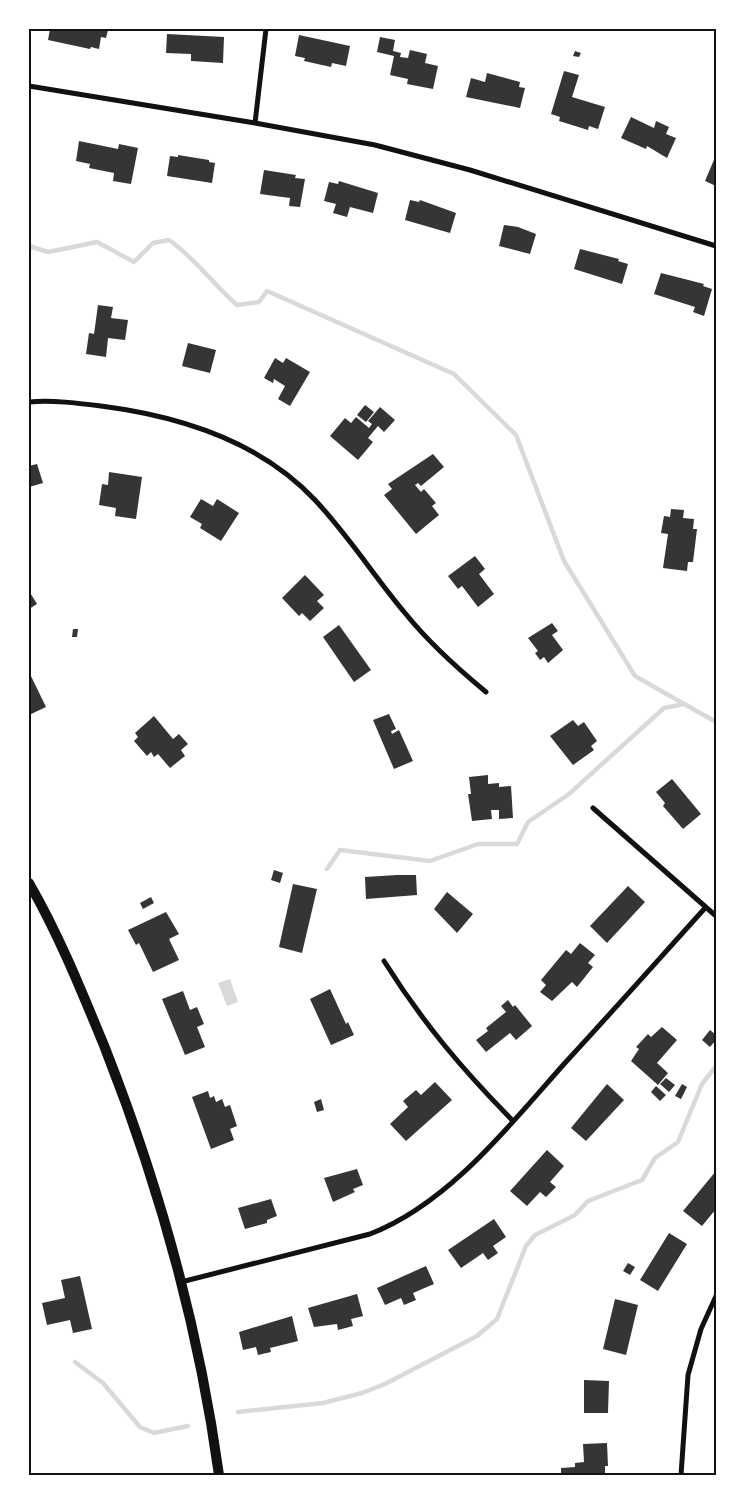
<svg xmlns="http://www.w3.org/2000/svg" width="745" height="1504" font-family="Helvetica,sans-serif">
<style>
.water{fill:#d9d9d9}
.lines{fill:none;stroke-linecap:round;stroke-linejoin:round}
.stream{stroke:#d9d9d9;stroke-width:4.5}
.building{fill:#353535}
.minor{stroke:#111;stroke-width:5}
.secondary{stroke:#111;stroke-width:10}
.neatline{fill:none;stroke:#111;stroke-width:2}
</style>
<rect width="100%" height="100%" fill="#fff"/>
<path class="water" d="M 230,979 L 238,1002 L 227,1006 L 218,983 Z"/>
<g class="lines">
<path class="stream" d="M 29,246 L 48,252 L 97,242 L 134,262 L 153,243 L 169,240 C 195,258 213,284 237,305 L 259,302 L 267,291 L 454,374 L 516,435 L 564,561 L 635,676 L 716,722
M 327,869 L 340,850 L 430,861 L 478,844 L 517,844 L 528,822 L 569,794 L 664,708 L 684,704
M 75,1362 L 103,1383 L 140,1427 L 154,1433 L 188,1426
M 238,1412 L 323,1403 L 362,1393 L 385,1384 L 477,1336 L 497,1319 L 526,1246 L 535,1235 L 575,1215 L 588,1201 L 642,1180 L 655,1158 L 678,1142 L 702,1084 L 716,1066"/>
</g>
<path class="building" d="M 50,29 L 102,29 L 108,30 L 106,38 L 101,37 L 99,49 L 91,47 L 90,49 L 48,40 Z
M 167,34 L 224,37 L 223,63 L 191,61 L 191,54 L 166,53 Z
M 299,35 L 350,46 L 346,66 L 332,63 L 331,67 L 304,61 L 305,58 L 295,56 Z
M 380,37 L 395,40 L 393,51 L 401,53 L 400,57 L 408,58 L 410,50 L 427,54 L 425,63 L 438,66 L 433,89 L 407,84 L 408,79 L 390,75 L 394,56 L 377,52 Z
M 575,51 L 581,53 L 579,57 L 573,56 Z
M 564,71 L 579,75 L 572,97 L 605,107 L 598,129 L 589,126 L 588,130 L 559,121 L 560,117 L 551,114 Z
M 487,73 L 520,82 L 519,87 L 525,88 L 520,108 L 466,97 L 471,78 L 485,82 Z
M 631,117 L 654,128 L 656,121 L 669,127 L 666,134 L 676,138 L 667,158 L 647,146 L 646,149 L 621,138 Z
M 79,141 L 118,149 L 119,144 L 138,148 L 131,184 L 113,181 L 114,173 L 89,168 L 90,164 L 76,161 Z
M 178,155 L 209,160 L 209,162 L 215,163 L 212,183 L 167,176 L 170,156 L 178,157 Z
M 716,155 L 716,186 L 705,181 Z
M 264,170 L 296,175 L 295,178 L 305,179 L 300,207 L 289,206 L 290,198 L 260,194 Z
M 339,181 L 378,193 L 373,213 L 350,207 L 347,217 L 333,213 L 336,204 L 324,201 L 329,182 L 338,184 Z
M 410,200 L 419,202 L 420,200 L 456,213 L 450,233 L 405,220 Z
M 504,225 L 518,227 L 536,234 L 530,254 L 499,246 Z
M 580,249 L 619,259 L 618,261 L 628,264 L 622,284 L 574,269 Z
M 661,273 L 704,284 L 703,286 L 712,289 L 704,316 L 693,312 L 695,307 L 654,294 Z
M 98,305 L 113,307 L 111,318 L 128,320 L 125,340 L 108,338 L 106,357 L 86,354 L 89,333 L 94,334 Z
M 188,343 L 216,350 L 210,373 L 182,366 Z
M 275,358 L 283,363 L 286,358 L 310,372 L 290,406 L 278,399 L 285,386 L 274,379 L 273,383 L 264,378 Z
M 365,405 L 374,412 L 366,422 L 357,415 Z
M 380,407 L 395,420 L 384,432 L 378,426 L 368,438 L 373,442 L 358,460 L 330,436 L 345,418 L 351,423 L 356,417 L 369,428 L 372,424 L 368,421 Z
M 433,454 L 444,467 L 421,486 L 418,483 L 415,485 L 421,492 L 424,489 L 436,503 L 432,506 L 439,515 L 416,534 L 384,495 L 392,489 L 388,484 Z
M 37,464 L 43,483 L 29,487 L 29,466 Z
M 109,472 L 142,477 L 136,519 L 115,516 L 116,508 L 99,505 L 102,484 L 108,485 Z
M 201,499 L 213,506 L 217,499 L 239,513 L 221,541 L 200,528 L 202,524 L 190,517 Z
M 671,509 L 684,510 L 683,518 L 694,519 L 693,529 L 697,529 L 693,562 L 688,562 L 687,571 L 663,568 L 668,534 L 661,533 L 664,516 L 670,517 Z
M 475,556 L 485,569 L 479,574 L 494,594 L 478,607 L 462,586 L 458,589 L 448,576 Z
M 305,575 L 324,595 L 317,601 L 324,608 L 310,621 L 302,613 L 299,616 L 282,598 Z
M 29,591 L 37,604 L 29,609 Z
M 552,623 L 558,631 L 552,635 L 563,650 L 548,663 L 544,657 L 540,660 L 535,653 L 538,651 L 528,638 Z
M 339,625 L 371,670 L 354,682 L 323,637 Z
M 73,629 L 78,629 L 77,637 L 72,637 Z
M 29,672 L 46,707 L 29,715 Z
M 389,714 L 396,729 L 391,731 L 392,734 L 399,730 L 413,761 L 394,769 L 373,720 Z
M 154,716 L 173,739 L 179,734 L 188,744 L 181,750 L 185,756 L 170,768 L 158,754 L 154,757 L 151,752 L 147,756 L 134,741 L 138,737 L 135,733 Z
M 573,720 L 578,726 L 584,722 L 597,741 L 591,746 L 594,750 L 573,765 L 550,736 Z
M 488,775 L 488,784 L 499,783 L 499,787 L 511,786 L 513,818 L 499,819 L 499,810 L 491,810 L 492,819 L 472,821 L 468,794 L 471,794 L 469,777 Z
M 672,779 L 701,814 L 683,829 L 663,806 L 665,803 L 656,792 Z
M 274,870 L 283,873 L 280,883 L 271,880 Z
M 397,875 L 416,875 L 417,895 L 366,899 L 365,877 Z
M 293,884 L 317,889 L 302,953 L 279,947 Z
M 628,886 L 645,902 L 607,943 L 590,926 Z
M 447,892 L 473,914 L 457,933 L 434,909 Z
M 151,897 L 154,903 L 143,909 L 140,903 Z
M 166,912 L 179,934 L 169,939 L 179,960 L 153,972 L 139,943 L 136,945 L 128,930 Z
M 580,943 L 595,955 L 588,963 L 593,967 L 577,987 L 572,982 L 552,1001 L 540,992 L 546,985 L 541,980 L 566,950 L 571,954 Z
M 330,989 L 346,1024 L 348,1022 L 354,1035 L 331,1045 L 310,999 Z
M 183,991 L 190,1010 L 197,1007 L 204,1024 L 197,1027 L 205,1047 L 185,1055 L 162,999 Z
M 508,1000 L 513,1007 L 515,1005 L 532,1026 L 516,1040 L 510,1033 L 486,1052 L 476,1040 L 488,1031 L 486,1028 L 506,1012 L 501,1006 Z
M 662,1027 L 677,1040 L 657,1063 L 668,1073 L 658,1085 L 631,1061 L 639,1049 L 636,1047 L 648,1034 L 651,1037 Z
M 710,1030 L 716,1035 L 716,1040 L 710,1047 L 702,1040 Z
M 666,1078 L 675,1085 L 669,1092 L 660,1084 Z
M 435,1082 L 452,1100 L 406,1141 L 390,1124 L 408,1107 L 403,1101 L 416,1090 L 421,1095 Z
M 607,1084 L 624,1100 L 586,1141 L 571,1128 Z
M 682,1084 L 687,1087 L 681,1099 L 675,1096 Z
M 656,1086 L 666,1095 L 660,1101 L 651,1092 Z
M 208,1091 L 210,1098 L 214,1096 L 216,1102 L 222,1099 L 225,1107 L 230,1105 L 237,1126 L 230,1129 L 234,1140 L 211,1149 L 192,1097 Z
M 321,1099 L 324,1110 L 317,1112 L 314,1102 Z
M 547,1150 L 564,1166 L 550,1182 L 556,1187 L 546,1197 L 540,1192 L 527,1206 L 510,1191 Z
M 357,1169 L 363,1185 L 353,1189 L 355,1192 L 333,1202 L 324,1178 Z
M 716,1171 L 716,1209 L 702,1226 L 683,1211 Z
M 271,1199 L 277,1216 L 267,1220 L 267,1223 L 245,1229 L 238,1208 Z
M 494,1219 L 506,1237 L 493,1246 L 498,1253 L 488,1260 L 483,1253 L 461,1268 L 448,1250 Z
M 669,1233 L 687,1244 L 658,1291 L 640,1280 Z
M 628,1263 L 635,1267 L 630,1275 L 623,1271 Z
M 426,1266 L 434,1284 L 413,1293 L 416,1300 L 404,1305 L 401,1298 L 385,1305 L 377,1288 Z
M 80,1276 L 92,1329 L 73,1333 L 70,1320 L 47,1325 L 42,1303 L 65,1298 L 61,1280 Z
M 357,1294 L 363,1316 L 351,1319 L 353,1326 L 338,1330 L 337,1324 L 314,1327 L 308,1308 Z
M 615,1299 L 638,1305 L 626,1355 L 603,1349 Z
M 292,1316 L 298,1341 L 270,1348 L 271,1352 L 258,1355 L 256,1347 L 243,1350 L 239,1332 Z
M 584,1380 L 609,1381 L 608,1413 L 584,1413 Z
M 607,1443 L 608,1466 L 605,1466 L 605,1475 L 561,1475 L 561,1468 L 575,1467 L 575,1463 L 584,1462 L 583,1444 Z"/>
<g class="lines">
<path class="minor" d="M 29,86 L 255,123 L 375,145 L 470,170 L 716,246
M 255,123 L 266,29
M 29,402 C 53,400 77,403 101,406 C 179,416 260,441 315,500 C 348,535 374,576 405,613 C 429,643 457,668 486,692
M 593,808 L 716,916
M 384,961 C 423,1023 462,1069 513,1121
M 181,1282 L 370,1234 C 448,1204 509,1126 564,1064 C 612,1012 659,959 706,907
M 681,1475 L 688,1375 L 701,1329 L 716,1296"/>
<path class="secondary" d="M 29,883 C 59,935 82,992 105,1048 C 159,1185 199,1329 219,1475"/>
</g>
<rect width="745" height="1504" fill="none" stroke="#ffffff" stroke-width="60"/>
<rect x="30" y="30" width="685" height="1444" class="neatline"/>
</svg>
